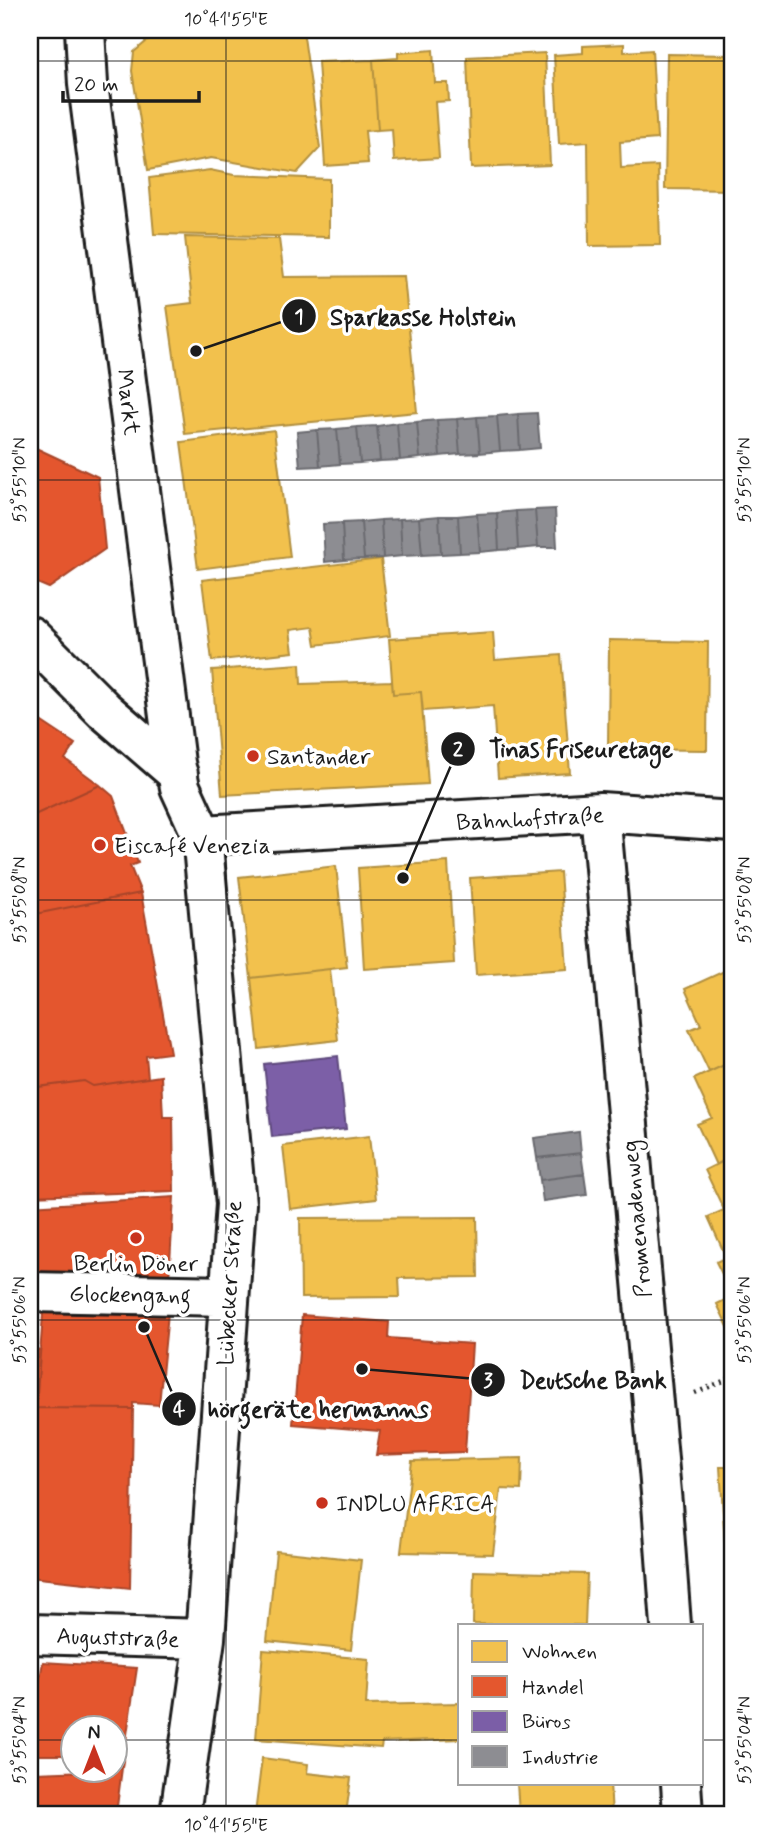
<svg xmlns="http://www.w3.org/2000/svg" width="763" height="1844" font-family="Mynerve,sans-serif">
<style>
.homes{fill:#f2c14e;stroke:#b2903f;stroke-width:2}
.shops{fill:#e4572e;stroke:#a84529;stroke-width:2}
.offices{fill:#7b5ea7;stroke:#5e4a7d;stroke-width:2}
.industry{fill:#8d8d92;stroke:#6b6b6f;stroke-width:2}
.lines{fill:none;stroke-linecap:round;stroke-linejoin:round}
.minor-casing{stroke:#1c1c1c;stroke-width:44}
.path{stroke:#1c1c1c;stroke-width:4.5;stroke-dasharray:2 5;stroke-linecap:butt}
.minor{stroke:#fff;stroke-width:38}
.ticks{fill:none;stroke:#1c1c1c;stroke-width:2;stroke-opacity:0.45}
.poi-dot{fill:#c8321e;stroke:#fff;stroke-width:2.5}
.labels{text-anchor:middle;stroke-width:7;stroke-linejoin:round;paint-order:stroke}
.street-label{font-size:23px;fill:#1c1c1c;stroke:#fff}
.poi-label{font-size:23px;fill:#1c1c1c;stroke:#fff;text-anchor:start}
.leader{fill:none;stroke:#1c1c1c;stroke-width:2.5}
.callout-dot{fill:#1c1c1c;stroke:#fff;stroke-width:2.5}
.mark-label{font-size:21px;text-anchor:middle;font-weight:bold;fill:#fff}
.callout-label{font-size:24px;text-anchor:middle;font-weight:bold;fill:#1c1c1c;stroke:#fff;stroke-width:7;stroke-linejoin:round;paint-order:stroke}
.neatline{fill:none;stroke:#1c1c1c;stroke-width:2.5}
.ticks-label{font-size:18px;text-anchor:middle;fill:#1c1c1c}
</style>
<rect width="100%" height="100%" fill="#fff"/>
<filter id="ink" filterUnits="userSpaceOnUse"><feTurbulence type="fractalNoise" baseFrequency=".0143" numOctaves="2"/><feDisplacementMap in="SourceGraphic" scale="14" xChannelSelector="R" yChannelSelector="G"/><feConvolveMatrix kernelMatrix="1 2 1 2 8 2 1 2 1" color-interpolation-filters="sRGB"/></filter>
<g filter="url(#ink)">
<path class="homes" d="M 215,30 L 303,30 L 320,148 L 297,173 L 211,158 L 148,170 L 132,71 L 134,52 L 153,36 Z
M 624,44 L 624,52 L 652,50 L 657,139 L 620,142 L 621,168 L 658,166 L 660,245 L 589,246 L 588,142 L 559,144 L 554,55 L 583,53 L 583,46 Z
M 433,50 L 435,83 L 448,83 L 449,101 L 435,102 L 439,158 L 394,161 L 392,129 L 378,130 L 373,60 L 398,58 L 398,53 Z
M 545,53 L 550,165 L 471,168 L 467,57 Z
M 667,54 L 733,55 L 733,190 L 665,189 Z
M 373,60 L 378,130 L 365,131 L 368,163 L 325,166 L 318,62 Z
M 210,170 L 234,175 L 329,179 L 329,237 L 154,234 L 149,178 Z
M 185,237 L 279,239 L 284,277 L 404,276 L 417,412 L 185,434 L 167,306 L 192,303 Z
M 274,430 L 290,557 L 198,569 L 181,442 Z
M 381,559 L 390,636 L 316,645 L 313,627 L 290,630 L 293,652 L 212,661 L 202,580 Z
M 493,632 L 495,660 L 561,655 L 570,773 L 498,778 L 493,706 L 423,711 L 421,692 L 393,694 L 389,639 Z
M 609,640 L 708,642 L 707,750 L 608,749 Z
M 300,664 L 301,684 L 392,681 L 393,694 L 421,692 L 428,784 L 222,795 L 212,670 Z
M 448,862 L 454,963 L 364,969 L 358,868 Z
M 336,866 L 347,967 L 251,978 L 239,877 Z
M 560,872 L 567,969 L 476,975 L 470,878 Z
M 733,967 L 733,1061 L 709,1072 L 689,1030 L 701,1025 L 685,989 Z
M 330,969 L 338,1040 L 259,1049 L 251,978 Z
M 733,1061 L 733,1156 L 716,1165 L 697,1124 L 712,1118 L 694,1079 Z
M 369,1136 L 376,1199 L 290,1209 L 283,1146 Z
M 733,1156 L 733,1254 L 726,1257 L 708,1217 L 724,1210 L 705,1170 Z
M 477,1217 L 478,1277 L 399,1278 L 400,1297 L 301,1298 L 300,1218 Z
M 733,1254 L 733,1337 L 717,1304 L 733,1296 L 716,1262 Z
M 522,1458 L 521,1490 L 501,1489 L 493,1554 L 401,1552 L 412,1461 Z
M 720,1467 L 733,1467 L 733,1574 L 727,1575 Z
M 276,1551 L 361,1560 L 351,1650 L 267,1641 Z
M 474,1571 L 587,1574 L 585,1625 L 473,1624 Z
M 263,1650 L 369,1659 L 366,1705 L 460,1703 L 460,1739 L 382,1742 L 381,1748 L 256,1739 Z
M 262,1758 L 308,1764 L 307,1773 L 351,1778 L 346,1814 L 255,1814 Z
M 517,1783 L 610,1783 L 612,1814 L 519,1814 Z"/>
<path class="shops" d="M 38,449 L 98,477 L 105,549 L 49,588 L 30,580 L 30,455 Z
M 30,714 L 75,744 L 65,759 L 100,785 L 30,817 Z
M 100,785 L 113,796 L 138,863 L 130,866 L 141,893 L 30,915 L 30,817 Z
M 141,893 L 170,1053 L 146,1056 L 148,1078 L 93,1086 L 84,1081 L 30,1088 L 30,915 Z
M 161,1076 L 163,1117 L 173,1117 L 174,1191 L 30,1196 L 30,1088 L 84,1081 L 93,1086 Z
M 174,1197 L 169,1279 L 132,1277 L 133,1270 L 91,1272 L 90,1285 L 30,1278 L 30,1206 Z
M 44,1301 L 168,1313 L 159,1405 L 133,1403 L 133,1409 L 36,1408 Z
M 302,1315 L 389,1322 L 388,1338 L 472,1344 L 465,1452 L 376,1455 L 380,1431 L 293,1424 Z
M 40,1349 L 36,1408 L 30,1408 L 30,1352 Z
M 30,1408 L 133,1409 L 130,1588 L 30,1577 Z
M 43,1662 L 137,1668 L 122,1768 L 116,1769 L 116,1728 L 74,1728 L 74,1755 L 32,1755 L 39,1683 Z
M 30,1683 L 39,1683 L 33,1747 L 30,1748 Z
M 122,1768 L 116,1814 L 30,1814 L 35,1773 L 116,1770 L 116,1769 Z"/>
<path class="offices" d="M 338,1056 L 346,1129 L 272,1137 L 264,1064 Z"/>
<path class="industry" d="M 537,413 L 540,448 L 520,450 L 518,414 Z
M 518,414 L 520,450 L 500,451 L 497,416 Z
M 497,416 L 500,451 L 480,453 L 477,417 Z
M 477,417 L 480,453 L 460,454 L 457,419 Z
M 457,419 L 460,454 L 440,456 L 437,420 Z
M 437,420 L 440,456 L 420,458 L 417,422 Z
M 417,422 L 420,458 L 400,460 L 397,423 Z
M 397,423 L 400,460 L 380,461 L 377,426 Z
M 377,426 L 380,461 L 360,463 L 357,427 Z
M 357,427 L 360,463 L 340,464 L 337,429 Z
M 337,429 L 340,464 L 320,466 L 317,430 Z
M 317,430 L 320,466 L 300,467 L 297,432 Z
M 555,509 L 557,547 L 538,547 L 535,510 Z
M 535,510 L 538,547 L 518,549 L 516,511 Z
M 516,511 L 518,549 L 499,550 L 497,513 Z
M 497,513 L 499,550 L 480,552 L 477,514 Z
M 477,514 L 480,552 L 460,553 L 458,516 Z
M 439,516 L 441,554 L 422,555 L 419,518 Z
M 439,516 L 458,516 L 460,553 L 441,554 Z
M 419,518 L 422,555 L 402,556 L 400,519 Z
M 400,519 L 402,556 L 383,558 L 381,520 Z
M 381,520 L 383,558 L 364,559 L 361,522 Z
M 361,522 L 364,559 L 344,560 L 342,523 Z
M 342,523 L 344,560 L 325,562 L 323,524 Z
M 579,1132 L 581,1153 L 537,1158 L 534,1138 Z
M 581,1153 L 584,1174 L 540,1180 L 537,1158 Z
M 584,1174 L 587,1195 L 543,1201 L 540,1180 Z"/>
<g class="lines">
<g class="minor-casing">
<path id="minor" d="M 85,30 L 88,84 L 175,763 L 180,787 L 202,835 L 236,1204 L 205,1639 L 180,1814
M 30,636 L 104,710 L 178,774
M 600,812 L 662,1504 L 671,1625
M 202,835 L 600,812 L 733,821
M 30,1292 L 229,1296
M 30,1634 L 205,1639
M 681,1783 L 683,1814"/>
</g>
<path class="path" d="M 695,1393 L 733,1377"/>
<use href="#minor" class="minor"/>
</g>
</g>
<path class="ticks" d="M 226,30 L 226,1814M 30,61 L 733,61M 30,480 L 733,480M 30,900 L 733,900M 30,1320 L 733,1320M 30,1740 L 74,1740M 116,1740 L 460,1740M 702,1740 L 733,1740"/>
<g class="poi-dot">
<circle cx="253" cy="756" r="7"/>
<circle cx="100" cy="845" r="7"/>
<circle cx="136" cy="1238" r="7"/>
<circle cx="322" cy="1503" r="7"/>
</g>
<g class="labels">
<g class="street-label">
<text transform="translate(129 402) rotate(83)" y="8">Markt</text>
<text transform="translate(530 818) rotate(-3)" y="8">Bahnhofstraße</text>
<text transform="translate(636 1219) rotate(-95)" y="8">Promenadenweg</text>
<text transform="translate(229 1283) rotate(-87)" y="8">Lübecker Straße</text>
<text transform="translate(130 1294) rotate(1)" y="8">Glockengang</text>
<text transform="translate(118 1637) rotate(2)" y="8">Auguststraße</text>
</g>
<g class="poi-label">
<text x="267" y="764">Santander</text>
<text x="114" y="853">Eiscafé Venezia</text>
<text x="136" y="1271" text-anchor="middle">Berlin Döner</text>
<text x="336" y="1511">INDLU AFRICA</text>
</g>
</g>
<path class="leader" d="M196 351L299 316M403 878L458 749M362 1369L488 1380M144 1327L179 1409"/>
<g class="callout-dot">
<circle cx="196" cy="351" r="7"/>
<circle cx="403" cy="878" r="7"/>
<circle cx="362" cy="1369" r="7"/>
<circle cx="144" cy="1327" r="7"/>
<circle cx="299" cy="316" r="18"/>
<circle cx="458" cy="749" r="18"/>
<circle cx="488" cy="1380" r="18"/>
<circle cx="179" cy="1409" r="18"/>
</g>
<g class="mark-label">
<text x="299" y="323">1</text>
<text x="458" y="756">2</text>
<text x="488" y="1387">3</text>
<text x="179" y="1416">4</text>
</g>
<g class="callout-label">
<text x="423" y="325">Sparkasse Holstein</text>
<text x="581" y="757">Tinas Friseuretage</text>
<text x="593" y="1388">Deutsche Bank</text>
<text x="318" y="1417">hörgeräte hermanns</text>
</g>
<rect width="763" height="1844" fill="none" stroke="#fff" stroke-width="77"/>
<rect x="458" y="1624" width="245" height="161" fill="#ffffff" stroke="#a4a4a4" stroke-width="2"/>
<rect x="472" y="1641" width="35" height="21" fill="#f2c14e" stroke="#a4a4a4" stroke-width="2"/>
<text x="522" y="1658" font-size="21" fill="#1c1c1c">Wohnen</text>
<rect x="472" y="1676" width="35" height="21" fill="#e4572e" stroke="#a4a4a4" stroke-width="2"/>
<text x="522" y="1694" font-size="21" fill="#1c1c1c">Handel</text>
<rect x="472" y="1711" width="35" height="21" fill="#7b5ea7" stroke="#a4a4a4" stroke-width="2"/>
<text x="522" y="1728" font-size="21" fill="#1c1c1c">Büros</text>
<rect x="472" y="1746" width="35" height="21" fill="#8d8d92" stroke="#a4a4a4" stroke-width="2"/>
<text x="522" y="1764" font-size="21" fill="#1c1c1c">Industrie</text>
<g transform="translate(94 1749)"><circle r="33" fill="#ffffff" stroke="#a4a4a4" stroke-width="2"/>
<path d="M0-5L12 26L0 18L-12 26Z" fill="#c8321e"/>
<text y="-10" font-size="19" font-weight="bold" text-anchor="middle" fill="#1c1c1c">N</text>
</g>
<path d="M63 91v10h136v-10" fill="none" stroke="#1c1c1c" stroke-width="3.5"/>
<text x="74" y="91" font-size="21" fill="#1c1c1c" stroke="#ffffff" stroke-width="5" paint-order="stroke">20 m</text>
<rect x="38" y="38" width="686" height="1768" class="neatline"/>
<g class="ticks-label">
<text x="226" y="25">10°41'55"E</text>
<text transform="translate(19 480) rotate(-90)" y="6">53°55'10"N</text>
<text transform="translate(744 480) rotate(-90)" y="6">53°55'10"N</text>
<text transform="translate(19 900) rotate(-90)" y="6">53°55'08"N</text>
<text transform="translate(744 900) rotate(-90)" y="6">53°55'08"N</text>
<text transform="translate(19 1320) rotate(-90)" y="6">53°55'06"N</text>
<text transform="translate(744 1320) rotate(-90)" y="6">53°55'06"N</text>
<text transform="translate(19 1740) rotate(-90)" y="6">53°55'04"N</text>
<text transform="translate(744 1740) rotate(-90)" y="6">53°55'04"N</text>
<text x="226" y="1831">10°41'55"E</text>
</g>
</svg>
